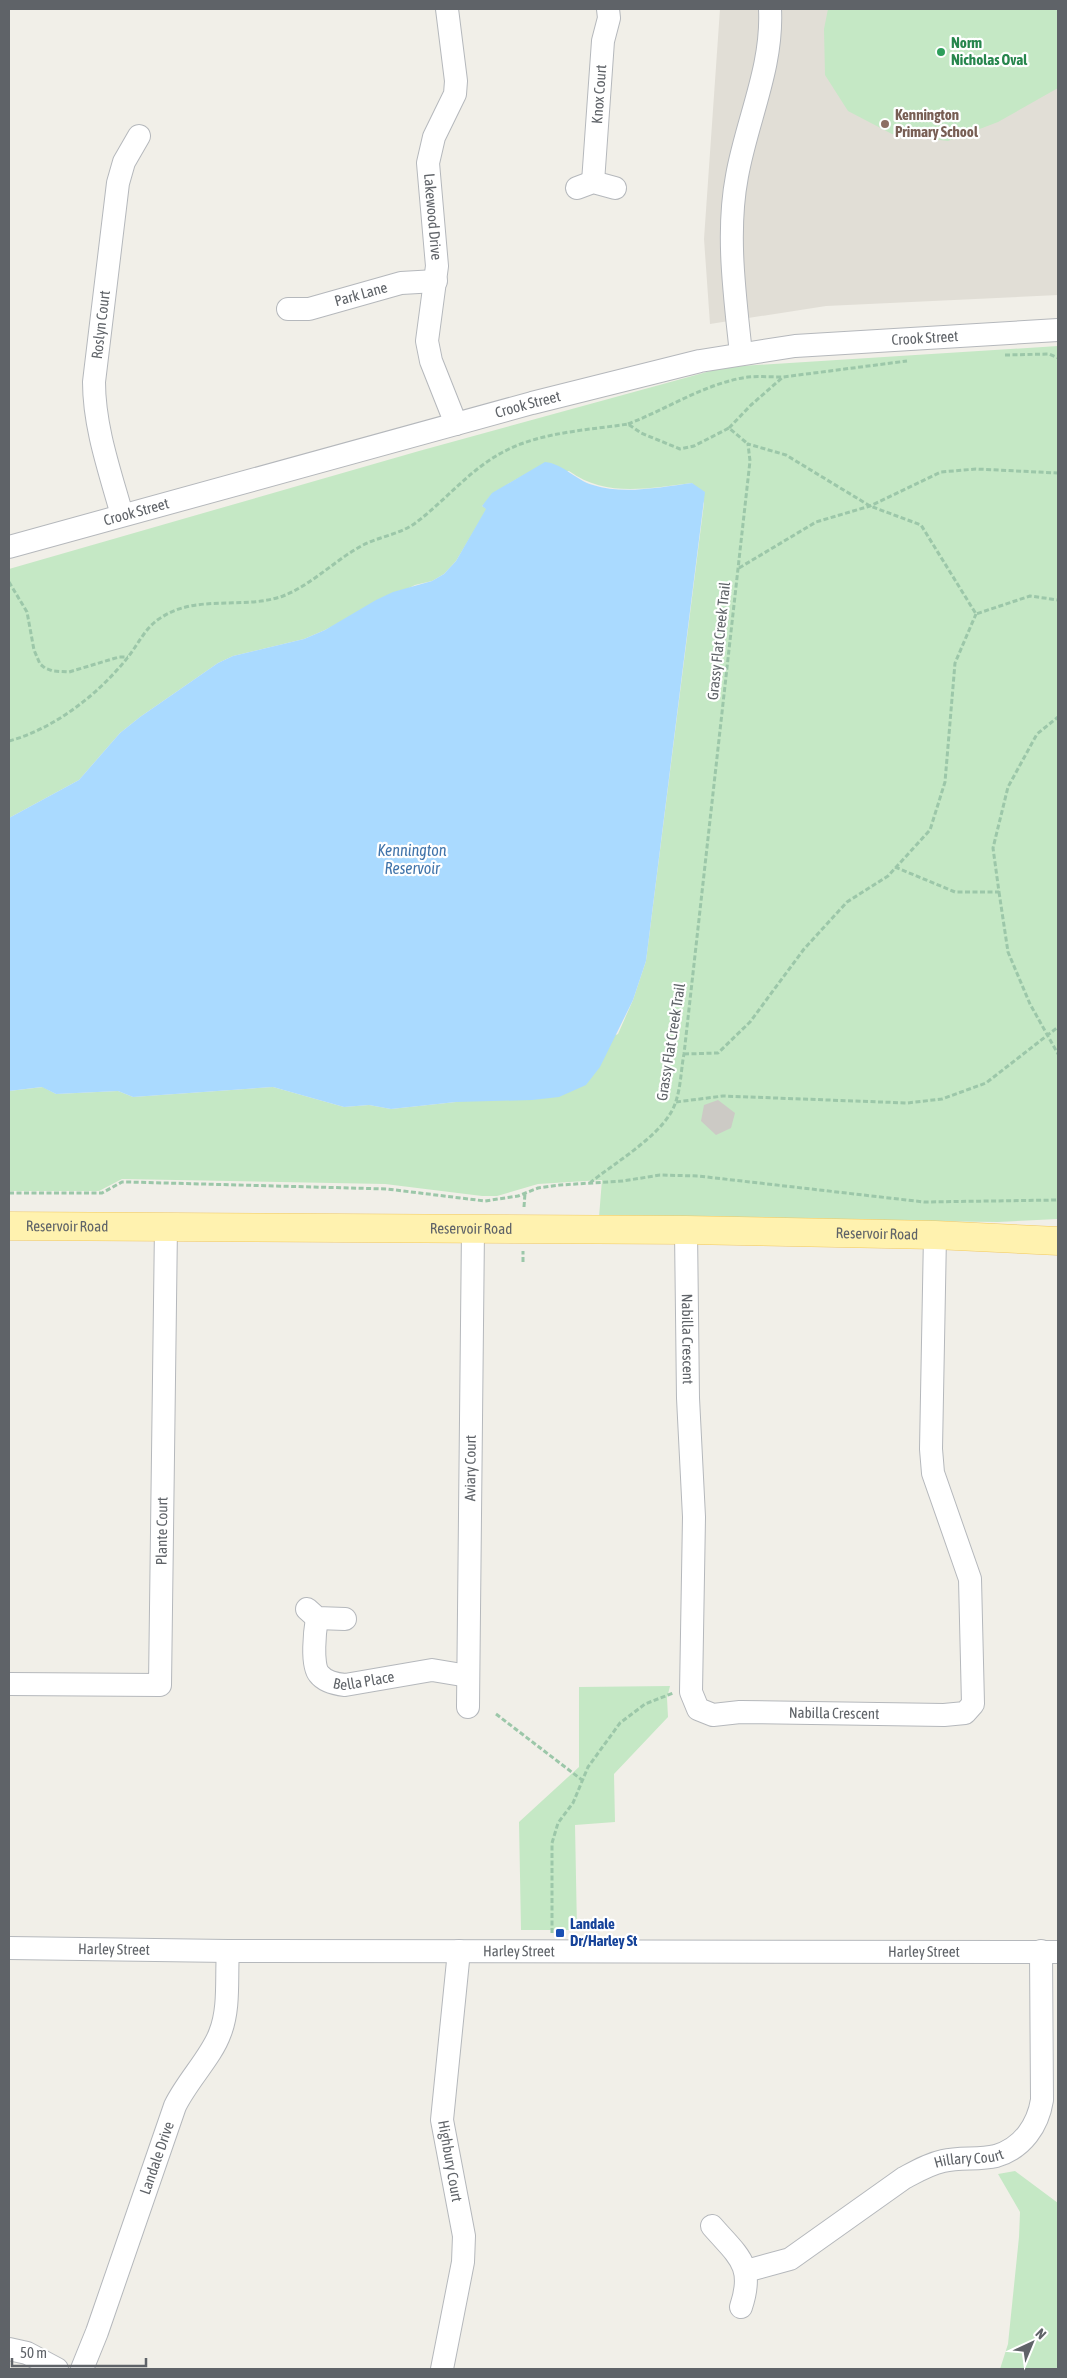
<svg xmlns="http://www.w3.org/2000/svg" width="1067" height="2378" font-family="'Asap Condensed',sans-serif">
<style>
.education{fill:#e1ded6}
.green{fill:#c5e8c5}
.water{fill:#aadaff}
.building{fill:#cccac5}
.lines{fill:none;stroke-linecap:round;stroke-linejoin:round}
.minor-casing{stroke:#b5b8bc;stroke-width:24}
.major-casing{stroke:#f2c960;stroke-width:29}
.path{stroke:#9cc7a9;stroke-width:3;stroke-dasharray:5 2.5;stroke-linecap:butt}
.minor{stroke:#fff;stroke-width:22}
.major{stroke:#fff2af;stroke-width:28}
.leisure-dot{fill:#2e9e5b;stroke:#fff;stroke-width:2}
.education-dot{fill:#8d6e63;stroke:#fff;stroke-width:2}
.transit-dot{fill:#1a4fb4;stroke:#fff;stroke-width:2}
.labels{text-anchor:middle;stroke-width:4.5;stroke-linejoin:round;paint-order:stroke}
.leisure-label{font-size:15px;font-weight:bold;fill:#27864d;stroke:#fff;text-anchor:start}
.street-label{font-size:15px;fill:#5f6368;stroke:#fff}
.education-label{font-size:15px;font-weight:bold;fill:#785e54;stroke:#fff;text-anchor:start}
.transit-label{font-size:15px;font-weight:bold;fill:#164399;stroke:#fff;text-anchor:start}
.water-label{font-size:16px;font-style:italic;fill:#4174aa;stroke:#fff}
</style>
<rect width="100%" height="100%" fill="#f1efe8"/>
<path class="education" d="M 720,9 L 1058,9 L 1058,295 L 826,306 L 710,324 L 704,239 Z"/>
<path class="green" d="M 828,9 L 1058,9 L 1058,88 L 998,122 L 948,141 L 892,134 L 848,111 L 825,75 L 824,29 Z
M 1058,346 L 1058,1219 L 998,1222 L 599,1217 L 602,1180 L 538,1184 L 497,1196 L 482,1196 L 385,1184 L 122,1179 L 99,1191 L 9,1191 L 9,1091 L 43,1087 L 56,1094 L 118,1091 L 133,1097 L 273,1087 L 344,1107 L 369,1105 L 391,1109 L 456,1102 L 618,1034 L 633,1000 L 646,961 L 704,503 L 692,483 C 649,488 606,498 569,471 L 524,475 L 508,484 L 482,506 L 487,509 L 456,561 L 444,574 L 432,581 L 415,585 L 325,630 L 304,639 L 233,656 L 218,663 L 140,717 L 120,733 L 79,780 L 9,818 L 9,569 L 419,451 L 725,367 Z
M 670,1686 L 667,1698 L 668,1717 L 614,1774 L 615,1822 L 575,1825 L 577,1930 L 521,1930 L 519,1822 L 579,1767 L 579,1687 Z
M 1015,2171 L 1058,2203 L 1058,2369 L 1000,2369 L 1008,2344 L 1019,2237 L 1020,2212 L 998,2174 Z"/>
<path class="water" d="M 545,462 C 564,464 575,480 593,485 C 623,495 661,487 692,483 L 705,492 L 646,961 L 633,1000 L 600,1067 L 586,1085 L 559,1097 L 532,1100 L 456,1102 L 391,1109 L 369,1105 L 344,1107 L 273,1087 L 133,1097 L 118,1091 L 56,1094 L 42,1087 L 9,1091 L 9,818 L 79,780 L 120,733 L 140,717 L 218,663 L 233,656 L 304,639 L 325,630 L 376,600 L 393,592 L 432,581 L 444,574 L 456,561 L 486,509 L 482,506 L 492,493 Z"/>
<path class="building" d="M 718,1100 L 735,1113 L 731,1128 L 716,1135 L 701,1121 L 704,1105 Z"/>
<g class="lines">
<g class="minor-casing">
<g id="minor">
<path id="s1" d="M 447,9 L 456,81 L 455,94 L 434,137 L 428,163 L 437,266 L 427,341 L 431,361 L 456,424"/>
<path id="s2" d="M 593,182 L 603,41 L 609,18 L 608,9"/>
<path d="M 577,188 L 593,182 L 615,188"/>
<path id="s3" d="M 288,309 L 309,309 L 401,283 L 436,281"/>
<path d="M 741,354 C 735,296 726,234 737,176 C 747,120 773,67 770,9"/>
<path id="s4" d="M 122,515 C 110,472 94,427 94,382 L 118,183 L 124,162 L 139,136"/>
<path id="s5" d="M 9,547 L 532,403 L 700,361 L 795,346 L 1058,330"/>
<path id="s6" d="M 686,1230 L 688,1398 L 694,1517 L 691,1692 L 698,1709 L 713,1715 L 740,1712 L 944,1715 L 965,1713 L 973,1704 L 970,1579 L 933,1473 L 931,1449 L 935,1235"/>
<path d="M 307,1609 L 317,1618 L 345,1619"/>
<path id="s7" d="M 317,1618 C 315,1630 311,1665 319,1674 C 325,1682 336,1684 345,1685 L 432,1670 L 468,1676"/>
<path id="s8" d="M 9,1684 L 160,1685 L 166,1226"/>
<path id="s9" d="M 468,1707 L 473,1229"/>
<path id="s10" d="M 9,1948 L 228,1951 L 1058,1952"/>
<path d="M 712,2226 C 738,2256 755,2265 741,2307"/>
<path id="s11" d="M 746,2271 L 790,2259 L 904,2178 C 917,2171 929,2164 943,2161 C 960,2157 979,2160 996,2156 C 1023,2148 1038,2125 1042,2100 L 1041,1951"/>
<path d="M 9,2349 L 27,2353 L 57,2369"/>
<path id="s12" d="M 82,2369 L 97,2332 L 175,2106 C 187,2081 212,2056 220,2033 C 230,2008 226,1977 228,1951"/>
<path d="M 442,2369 L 463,2262 L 464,2236 L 442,2120 L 459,1951"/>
</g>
</g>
<g class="major-casing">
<g id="major">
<path id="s13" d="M 9,1226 L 686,1230 L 935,1235 L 1058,1241"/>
</g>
</g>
<path class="path" d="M 1005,355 L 1049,354 L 1058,358
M 628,424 C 667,409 706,383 748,377 C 759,376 771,377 783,377
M 729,428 L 751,405 L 783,377 L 907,361
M 739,568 L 816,522 L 870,506 L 941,472 L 976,469 L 1058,473
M 9,582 L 27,612 L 34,650 L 40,664 L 45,668 L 53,671 L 69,672 L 119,657 L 128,657
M 9,741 C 54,729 99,694 128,657 C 139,643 146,626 162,617 C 198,594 244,610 283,596 C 313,584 335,560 363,545 C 381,536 402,534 418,521 C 448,498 472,467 507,450 C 543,432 589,430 628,424 L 641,433 L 680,449 L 694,446 L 729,428 L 748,444
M 895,867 L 955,892 L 999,892 L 993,848 L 1008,787 L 1037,734 L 1058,717
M 999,892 L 1008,952 L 1030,1004 L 1058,1054
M 684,1054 L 718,1053 L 750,1022 L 804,949 L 847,902 L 888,876 L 930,830 L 945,782 L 955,663 L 976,614
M 676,1102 L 723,1096 L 907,1103 L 942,1099 L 986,1083 L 1058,1027
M 590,1183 C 615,1162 667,1133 676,1101 C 681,1086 681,1069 684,1054 L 750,461 L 748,444 L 786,455 L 870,506 L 921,525 L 976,614 L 1030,596 L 1058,600
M 9,1193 L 102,1193 L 122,1182 L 128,1182 L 387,1189 L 485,1201 L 518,1196 L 538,1188 L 560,1185 L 623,1181 L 660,1175 L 698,1176 L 924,1202 L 1058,1200
M 524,1207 L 525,1193
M 523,1262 L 523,1251
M 496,1714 L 582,1780
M 552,1933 L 552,1843 L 558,1823 L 573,1803 L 588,1767 L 620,1723 L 645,1704 L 673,1693"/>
<use href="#minor" class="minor"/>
<use href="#major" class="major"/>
</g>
<circle class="leisure-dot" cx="941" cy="52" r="5"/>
<circle class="education-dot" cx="885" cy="124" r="5"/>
<rect class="transit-dot" x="555" y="1928" width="10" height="10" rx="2.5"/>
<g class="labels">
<g class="leisure-label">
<text x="951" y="48">Norm<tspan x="951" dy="17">Nicholas Oval</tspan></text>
</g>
<g class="street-label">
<text dy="5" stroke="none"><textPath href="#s2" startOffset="88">Knox Court</textPath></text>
<text dy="5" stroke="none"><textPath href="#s1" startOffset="214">Lakewood Drive</textPath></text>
<text dy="5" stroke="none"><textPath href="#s3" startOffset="75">Park Lane</textPath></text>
<text dy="5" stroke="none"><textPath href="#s4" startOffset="194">Roslyn Court</textPath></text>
<text dy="5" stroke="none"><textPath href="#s5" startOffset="942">Crook Street</textPath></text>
<text dy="5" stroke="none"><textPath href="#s5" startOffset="538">Crook Street</textPath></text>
<text dy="5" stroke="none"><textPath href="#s5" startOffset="132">Crook Street</textPath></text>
<text transform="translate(719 641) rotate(-84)" y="5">Grassy Flat Creek Trail</text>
<text transform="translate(671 1042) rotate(-81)" y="5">Grassy Flat Creek Trail</text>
<text dy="5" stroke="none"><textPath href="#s13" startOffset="58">Reservoir Road</textPath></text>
<text dy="5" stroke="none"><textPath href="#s13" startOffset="462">Reservoir Road</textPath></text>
<text dy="5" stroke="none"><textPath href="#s13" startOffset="868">Reservoir Road</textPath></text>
<text dy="5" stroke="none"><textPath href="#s6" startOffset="109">Nabilla Crescent</textPath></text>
<text dy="5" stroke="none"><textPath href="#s9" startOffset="239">Aviary Court</textPath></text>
<text dy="5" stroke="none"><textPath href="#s8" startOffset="305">Plante Court</textPath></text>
<text dy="5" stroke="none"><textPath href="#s7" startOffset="105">Bella Place</textPath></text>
<text dy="5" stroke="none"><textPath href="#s6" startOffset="618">Nabilla Crescent</textPath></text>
<text dy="5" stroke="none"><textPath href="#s10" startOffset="105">Harley Street</textPath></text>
<text dy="5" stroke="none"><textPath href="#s10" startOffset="510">Harley Street</textPath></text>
<text dy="5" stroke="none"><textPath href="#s10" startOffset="915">Harley Street</textPath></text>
<text dy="5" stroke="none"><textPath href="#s12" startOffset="224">Landale Drive</textPath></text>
<text dy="5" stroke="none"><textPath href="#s11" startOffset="254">Hillary Court</textPath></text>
<text transform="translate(450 2161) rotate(80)" y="5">Highbury Court</text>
</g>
<g class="education-label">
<text x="895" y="120">Kennington<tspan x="895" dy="17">Primary School</tspan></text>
</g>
<g class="transit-label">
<text x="570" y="1929">Landale<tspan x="570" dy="17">Dr/Harley St</tspan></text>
</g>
<g class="water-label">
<text x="412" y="856">Kennington<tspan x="412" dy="18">Reservoir</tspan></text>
</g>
</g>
<rect width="1067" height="2378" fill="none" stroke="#5f6368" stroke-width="20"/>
<g transform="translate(1032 2343) rotate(44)" stroke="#ffffff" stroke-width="4" paint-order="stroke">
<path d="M0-4L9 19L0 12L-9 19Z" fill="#5f6368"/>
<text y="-8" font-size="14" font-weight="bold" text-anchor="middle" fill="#5f6368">N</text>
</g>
<path d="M12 2358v8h134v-8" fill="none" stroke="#5f6368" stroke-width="2.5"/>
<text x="20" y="2358" font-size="15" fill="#5f6368" stroke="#ffffff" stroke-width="4" paint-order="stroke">50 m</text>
</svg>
